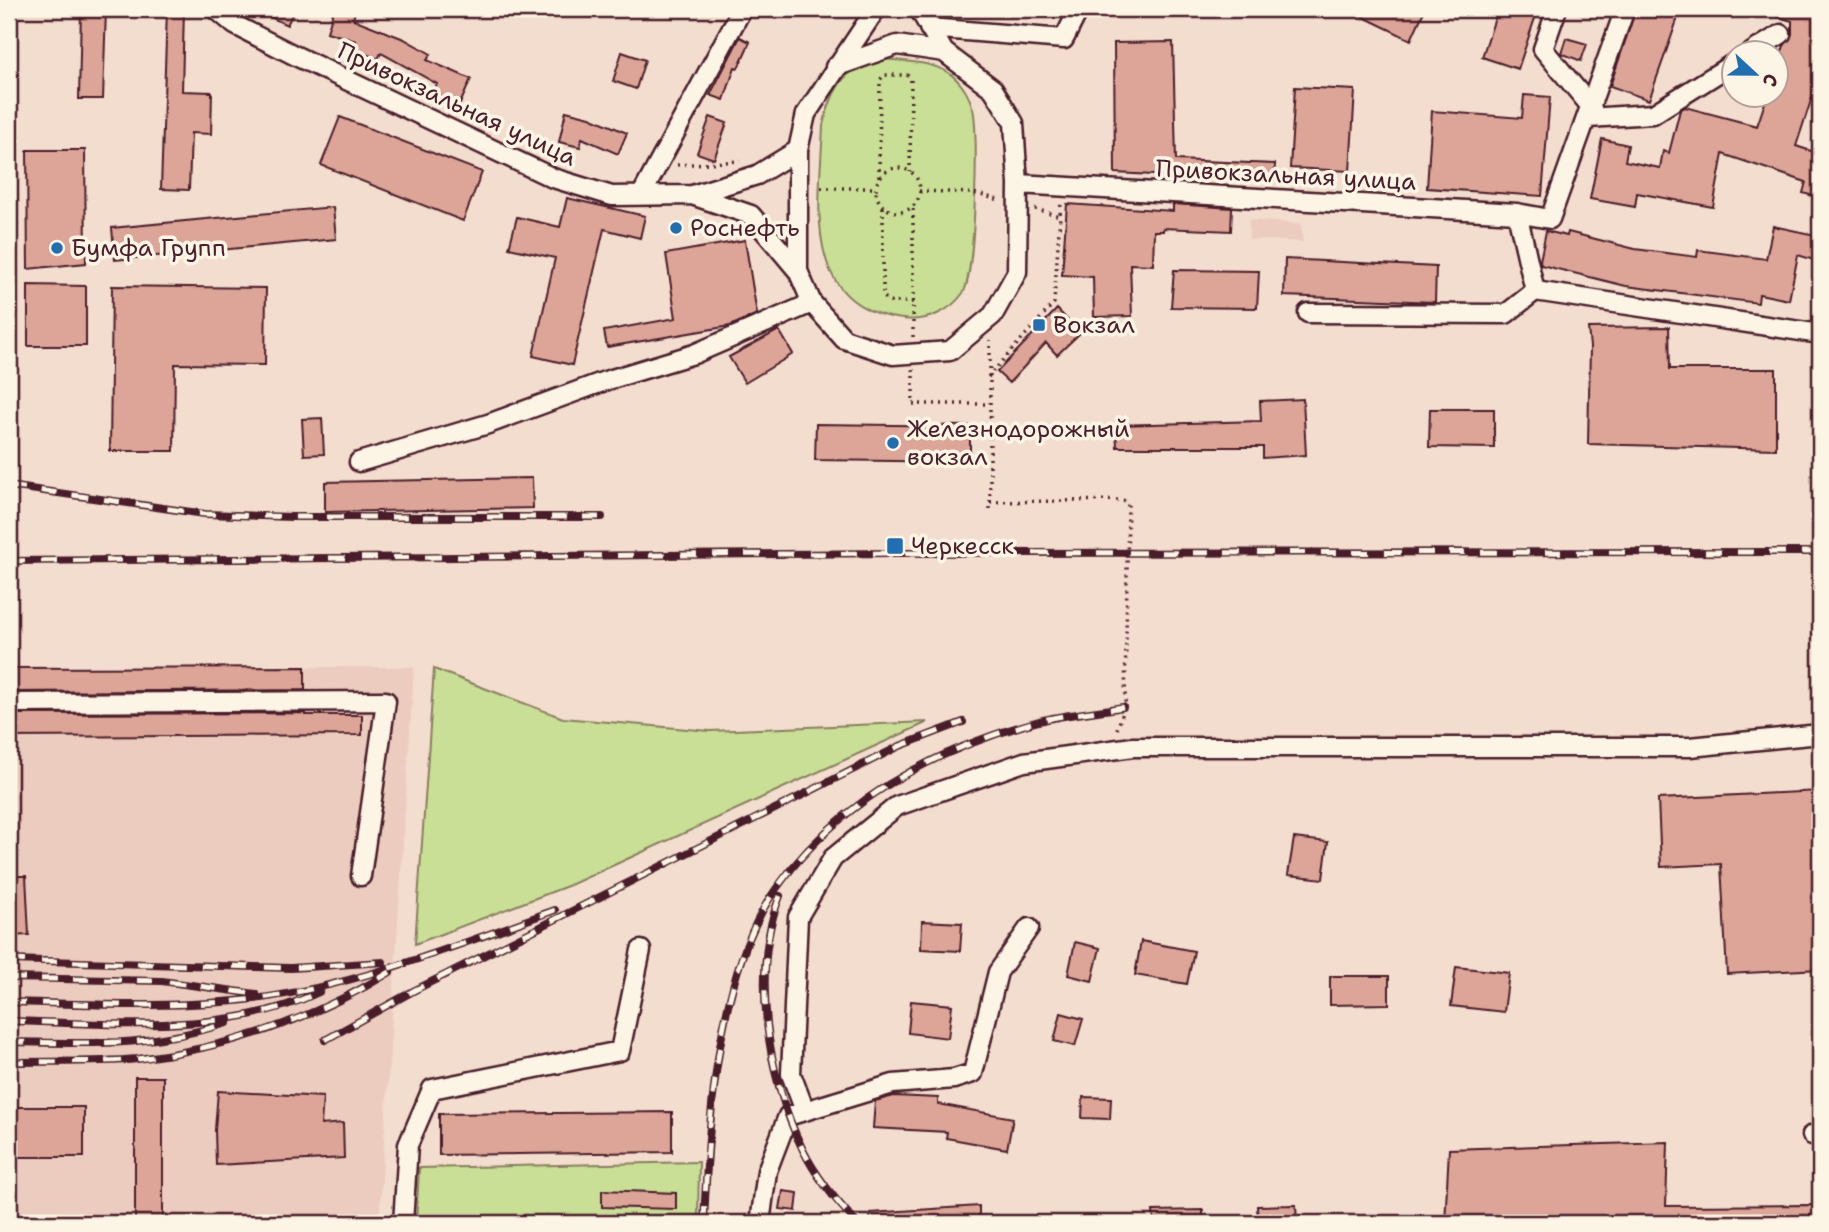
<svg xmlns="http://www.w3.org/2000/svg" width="1829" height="1232" font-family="'Shantell Sans',sans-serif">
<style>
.built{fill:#ecccbe}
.green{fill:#c8df95;stroke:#897f60;stroke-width:2}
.building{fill:#dda597;stroke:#4a1f2b;stroke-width:2}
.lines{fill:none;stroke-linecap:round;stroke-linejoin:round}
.minor-casing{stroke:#4a1f2b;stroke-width:23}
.path{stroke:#4a1f2b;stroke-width:3.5;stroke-dasharray:2 5;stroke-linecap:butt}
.minor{stroke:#fcf5e5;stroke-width:18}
.rail-casing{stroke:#4a1f2b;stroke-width:8}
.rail{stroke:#fcf5e5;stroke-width:5;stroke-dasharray:16;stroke-linecap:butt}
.poi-dot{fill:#1f6fb2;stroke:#fcf5e5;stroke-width:2.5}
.labels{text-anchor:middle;stroke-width:7;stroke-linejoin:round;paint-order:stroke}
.street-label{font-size:24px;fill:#4a1f2b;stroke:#fcf5e5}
.poi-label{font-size:24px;fill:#4a1f2b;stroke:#fcf5e5;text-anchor:start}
</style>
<rect width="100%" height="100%" fill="#f3ddce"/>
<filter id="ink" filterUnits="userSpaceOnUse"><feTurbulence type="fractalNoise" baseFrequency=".0143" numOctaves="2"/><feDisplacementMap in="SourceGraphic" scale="14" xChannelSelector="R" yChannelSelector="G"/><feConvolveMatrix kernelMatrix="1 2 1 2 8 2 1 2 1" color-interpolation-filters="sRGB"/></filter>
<g filter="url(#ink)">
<path class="built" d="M 1249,220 L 1301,224 L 1303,242 L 1249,239 Z
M 9,667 L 414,667 L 379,1223 L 9,1223 Z"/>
<path class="green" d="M 884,59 C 906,62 937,61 954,77 C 963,85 970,98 973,109 C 979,132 975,276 963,293 C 950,312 926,322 903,319 C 799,307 820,202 823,126 C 833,87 842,68 884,59 Z
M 434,669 L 563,718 L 710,731 L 928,722 L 570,885 L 415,944 Z
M 699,1162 L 698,1219 L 669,1223 L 416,1223 L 419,1168 Z"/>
<path class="building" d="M 81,9 L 106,9 L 103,99 L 79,99 Z
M 167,9 L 184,9 L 182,91 L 212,92 L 211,134 L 191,133 L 189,190 L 161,189 Z
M 253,9 L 295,9 L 287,25 Z
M 334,9 L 356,9 L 353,19 L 404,39 L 431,54 L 427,60 L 471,79 L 460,104 L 433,92 L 437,84 L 381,53 L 378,59 L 353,49 L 356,41 L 327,32 Z
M 1347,9 L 1425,9 L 1411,40 Z
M 1498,9 L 1538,9 L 1518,69 L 1482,57 Z
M 1636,9 L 1681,9 L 1649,100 L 1610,86 Z
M 1763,9 L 1820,9 L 1820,73 L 1796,146 L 1814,152 L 1816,146 L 1820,146 L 1820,198 L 1803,193 L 1806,182 L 1723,154 L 1713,207 L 1637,193 L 1635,207 L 1590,199 L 1602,139 L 1628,145 L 1625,161 L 1660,168 L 1663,151 L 1669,153 L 1680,110 L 1685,107 L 1757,126 L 1768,94 L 1776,94 L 1776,68 L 1784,46 L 1792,34 L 1792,21 L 1762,12 Z
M 740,37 L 750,42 L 738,68 L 735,67 L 724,100 L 710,95 Z
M 1566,38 L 1587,44 L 1581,61 L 1561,53 Z
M 1173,42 L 1176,160 L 1275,164 L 1274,181 L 1115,173 L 1114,43 Z
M 622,52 L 645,60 L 636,89 L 613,81 Z
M 1295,87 L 1355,90 L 1350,171 L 1290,168 Z
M 1524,95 L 1550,97 L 1542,196 L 1427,188 L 1432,111 L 1522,118 Z
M 566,111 L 590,117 L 627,133 L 618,154 L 582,138 L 580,147 L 559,142 Z
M 340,117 L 482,172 L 463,221 L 321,165 Z
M 710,117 L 727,123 L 714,159 L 697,153 Z
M 27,150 L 85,150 L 86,263 L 28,269 Z
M 567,198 L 645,216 L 640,238 L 604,229 L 572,365 L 533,356 L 555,258 L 509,248 L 517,217 L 560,227 Z
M 1067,204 L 1173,211 L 1173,204 L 1232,208 L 1231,231 L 1163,228 L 1163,231 L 1154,231 L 1153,265 L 1130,264 L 1132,316 L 1094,317 L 1093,277 L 1062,275 Z
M 333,207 L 336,239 L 115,260 L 112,228 Z
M 1773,226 L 1820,236 L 1820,262 L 1798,255 L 1789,300 L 1759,294 L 1758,303 L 1626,286 L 1541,265 L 1540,261 L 1546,231 L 1567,236 L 1568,232 L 1635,249 L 1697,257 L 1698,250 L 1766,259 Z
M 745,240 L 757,314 L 730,326 L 607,347 L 604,331 L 676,318 L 666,254 Z
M 1285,259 L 1436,267 L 1435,302 L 1284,296 Z
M 1174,270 L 1259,271 L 1257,308 L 1171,307 Z
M 28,285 L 86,286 L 86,346 L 28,346 Z
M 112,286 L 266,288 L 265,365 L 175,364 L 174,451 L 110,451 Z
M 1057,309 L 1080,333 L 1057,355 L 1046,343 L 1009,383 L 997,372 Z
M 1669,327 L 1670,369 L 1776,369 L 1776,449 L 1588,444 L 1590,347 L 1588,328 Z
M 779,330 L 793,354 L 745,383 L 729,357 Z
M 1303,399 L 1306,455 L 1263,458 L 1263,447 L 1117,447 L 1116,425 L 1261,421 L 1260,401 Z
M 1430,409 L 1494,409 L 1494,448 L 1429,447 Z
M 322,418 L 324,454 L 304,455 L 302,419 Z
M 816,424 L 970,426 L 970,462 L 815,460 Z
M 532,478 L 533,508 L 325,512 L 325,482 Z
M 305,667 L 305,690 L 9,692 L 9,668 Z
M 305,713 L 305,715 L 362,715 L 362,735 L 9,737 L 9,714 Z
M 1820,791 L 1820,969 L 1727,974 L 1721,864 L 1661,867 L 1658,799 Z
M 1294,838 L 1328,842 L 1323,879 L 1288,875 Z
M 9,876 L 26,876 L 29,935 L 9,936 Z
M 922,921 L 962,923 L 960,951 L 921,949 Z
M 1141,941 L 1194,951 L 1187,984 L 1135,975 Z
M 1075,942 L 1100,948 L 1092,981 L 1068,975 Z
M 1456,967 L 1509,973 L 1504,1012 L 1451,1006 Z
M 1330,976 L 1389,976 L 1389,1004 L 1330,1005 Z
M 911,1001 L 952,1005 L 948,1038 L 908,1033 Z
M 1061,1013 L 1083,1019 L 1075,1046 L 1054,1041 Z
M 135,1077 L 163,1077 L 163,1223 L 135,1223 Z
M 218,1091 L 323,1097 L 321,1125 L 343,1123 L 344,1158 L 216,1165 L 215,1130 Z
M 894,1096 L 938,1098 L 938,1104 L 1013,1118 L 1007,1149 L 946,1138 L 947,1132 L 873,1128 L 875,1101 Z
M 1083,1097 L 1111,1098 L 1110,1119 L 1082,1118 Z
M 9,1107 L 84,1107 L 84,1157 L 9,1157 Z
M 672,1112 L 672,1152 L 439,1155 L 439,1114 Z
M 1668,1142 L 1666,1206 L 1815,1205 L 1815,1223 L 1445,1223 L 1449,1149 Z
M 602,1190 L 676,1193 L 676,1209 L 602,1207 Z
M 783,1191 L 798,1193 L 796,1211 L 780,1209 Z
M 1296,1205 L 1297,1223 L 1258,1223 L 1257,1206 Z
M 979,1206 L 979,1223 L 870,1223 L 870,1213 Z
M 1203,1210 L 1203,1223 L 1154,1223 L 1153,1211 Z"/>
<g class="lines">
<g class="minor-casing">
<path id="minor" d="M 216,9 L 235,25 L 296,56 L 553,178 L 612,196 L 692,195 L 751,215 L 798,271
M 876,9 L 806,114 L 798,150 L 798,271 L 812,303 L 844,339 L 893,355 L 950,351 L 993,315 L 1017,272 L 1018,184 L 1014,123 L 993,89 L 944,52 L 919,9
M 1557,9 L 1543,49 L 1592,108
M 929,28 L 1064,39 L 1079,9
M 1752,52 L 1781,34
M 835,67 L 897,45 L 944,52
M 1588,118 L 1653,114 L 1734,63
M 1018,184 L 1517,213 L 1550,219 L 1625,9
M 642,194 L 742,9
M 692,195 L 757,175 L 798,150
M 1517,213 L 1535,291 L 1820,334
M 1308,313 L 1506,314 L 1535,291
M 359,462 L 488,424 L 605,381 L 694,354 L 812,303
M 9,703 L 386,701 L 361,876
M 805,1111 L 791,1074 L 798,917 L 833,858 L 897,806 L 1024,762 L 1133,747 L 1690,747 L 1820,734
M 1812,1135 L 1820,1136
M 403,1223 L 408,1145 L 432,1089 L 620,1051 L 641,950
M 760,1223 L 767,1171 L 788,1116 L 893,1084 L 954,1079 L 973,1073 L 998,972 L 1029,928"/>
</g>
<path class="path" d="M 677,165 L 740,161
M876 190a22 22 0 1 1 44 0a22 22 0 1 1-44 0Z
M 879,177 L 880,80 L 884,75 L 907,75 L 911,79 L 910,172
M 821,188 L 875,188
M 919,191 L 973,193 L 1000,200
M 883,207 L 883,296 L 890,302 L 913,302
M 1035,209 L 1060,216 L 1061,201
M 913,337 L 913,206
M 913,369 L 913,404 L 988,404
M 988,377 L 1054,303 L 1060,216
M 990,502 L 1123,500 L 1128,504 L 1125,707 L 1116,732
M 990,509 L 990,340"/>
<use href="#minor" class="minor"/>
<g class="rail-casing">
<path id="rail" d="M 9,486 L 205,514 L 292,517 L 602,517
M 9,561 L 895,553 L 1820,552
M 780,896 C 750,971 768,1079 803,1150 C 817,1178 836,1201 857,1223
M 9,960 L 291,968 L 383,962
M 9,978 L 162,981 L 256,994
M 9,1002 C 91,1004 172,1009 254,999 C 357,986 457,945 555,910
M 9,1021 C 106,1023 230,1036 319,992
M 325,1040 L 415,990 L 900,746 L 963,722
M 9,1042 C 87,1043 150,1048 227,1023
M 9,1062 C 51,1061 96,1063 138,1059 C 227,1048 314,1019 390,972
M 704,1223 C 708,1125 717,971 776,889 C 839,800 936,749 1039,721 C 1066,714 1096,712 1123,707"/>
</g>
<use href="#rail" class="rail"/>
</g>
</g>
<g class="poi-dot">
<circle cx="676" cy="228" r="7"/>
<circle cx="57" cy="248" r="7"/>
<rect x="1032" y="318" width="14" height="14" rx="3.5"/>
<circle cx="893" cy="443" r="7"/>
<rect x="886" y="537" width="18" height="18" rx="3.5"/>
</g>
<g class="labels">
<g class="street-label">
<text transform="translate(457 104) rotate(25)" y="8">Привокзальная улица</text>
<text transform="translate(1286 175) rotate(3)" y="8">Привокзальная улица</text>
</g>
<g class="poi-label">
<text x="690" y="236">Роснефть</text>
<text x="71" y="256">Бумфа Групп</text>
<text x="1053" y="333">Вокзал</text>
<text x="907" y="437">Железнодорожный<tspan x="907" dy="28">вокзал</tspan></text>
<text x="911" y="554">Черкесск</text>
</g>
</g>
<rect width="1829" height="1232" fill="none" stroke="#fcf5e5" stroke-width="35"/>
<rect x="18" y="18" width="1794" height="1197" fill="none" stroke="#4a1f2b" stroke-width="2.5" filter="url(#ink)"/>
<g transform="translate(1755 74) rotate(112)"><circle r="33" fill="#fcf5e5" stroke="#b59f9b" stroke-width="2"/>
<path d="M0-5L12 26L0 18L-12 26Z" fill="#1f6fb2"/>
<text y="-10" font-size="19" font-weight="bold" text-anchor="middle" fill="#4a1f2b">С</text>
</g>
</svg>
